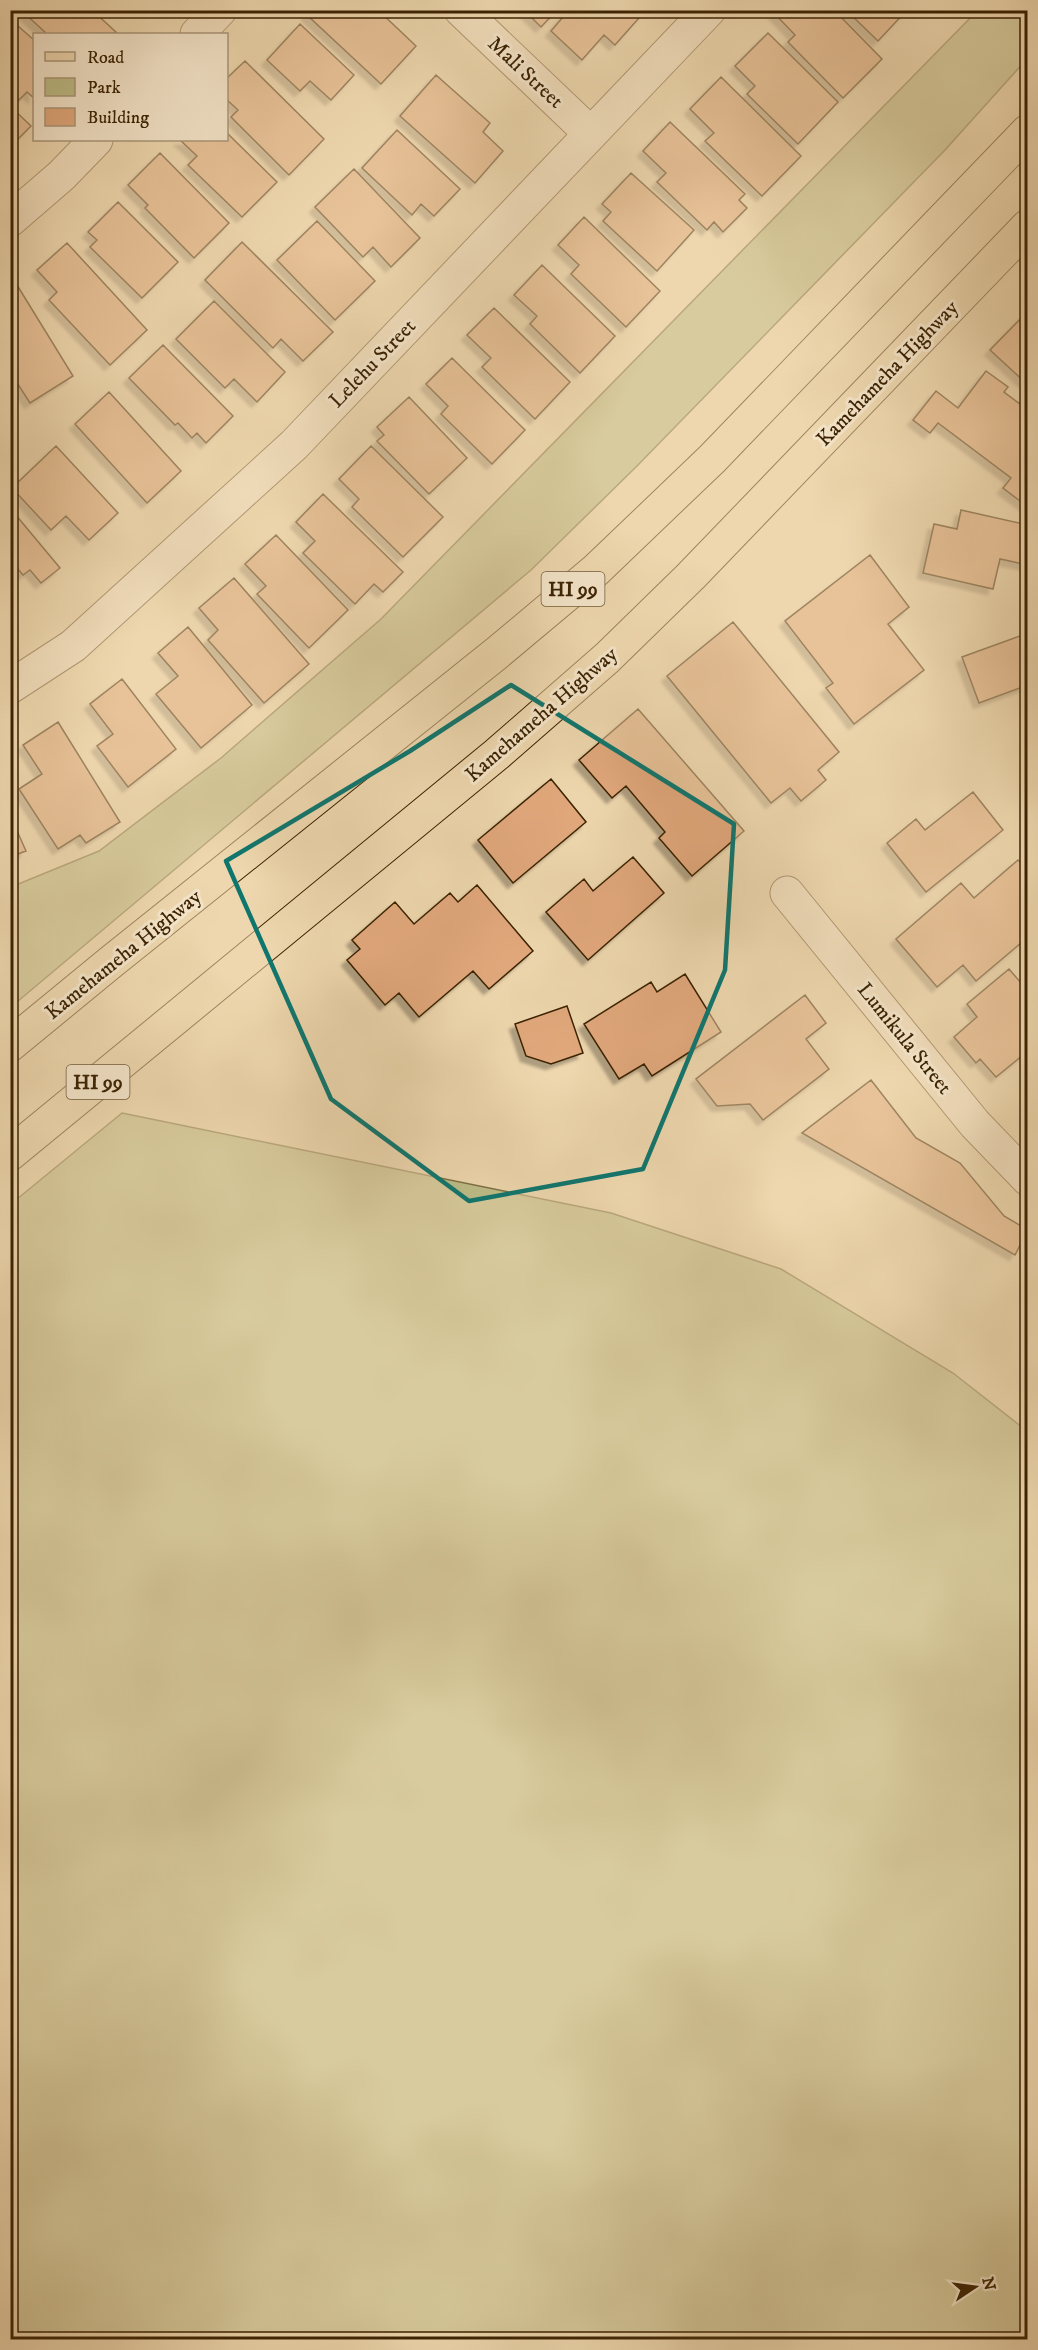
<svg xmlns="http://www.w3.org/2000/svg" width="1038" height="2350" font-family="'IM FELL DW Pica',serif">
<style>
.green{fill:#bdbd87;stroke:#7c7044;stroke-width:1.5}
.building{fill:#e1a87c;stroke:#3b2202;stroke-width:1.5;filter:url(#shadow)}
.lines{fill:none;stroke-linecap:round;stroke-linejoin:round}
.minor-casing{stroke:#684f2d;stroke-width:35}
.primary-casing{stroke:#3b2202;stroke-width:35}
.minor{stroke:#f4e5ca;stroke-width:33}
.primary{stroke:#eed7ae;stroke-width:33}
.marked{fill:none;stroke:#0f766e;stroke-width:4.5;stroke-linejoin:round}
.labels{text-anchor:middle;stroke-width:6;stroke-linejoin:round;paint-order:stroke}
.shield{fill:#f4e5ca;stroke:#725c3e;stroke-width:1.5}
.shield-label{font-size:20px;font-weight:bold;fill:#3b2202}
.street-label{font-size:21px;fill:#3b2202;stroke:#f4e5ca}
</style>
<defs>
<filter id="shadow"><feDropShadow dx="-5.5" dy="5.5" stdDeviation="1.5" flood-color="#0004"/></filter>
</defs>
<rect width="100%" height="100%" fill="#eed7ae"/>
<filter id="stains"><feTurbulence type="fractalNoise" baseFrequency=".00333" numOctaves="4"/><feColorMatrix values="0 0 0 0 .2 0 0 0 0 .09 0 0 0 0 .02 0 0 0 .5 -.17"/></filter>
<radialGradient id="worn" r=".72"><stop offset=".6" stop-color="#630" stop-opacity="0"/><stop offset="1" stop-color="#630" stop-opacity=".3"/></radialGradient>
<path class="green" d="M 977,11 L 1027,11 L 1027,59 L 945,150 L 637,466 L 531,570 L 11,1007 L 11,887 L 99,851 L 221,758 L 381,619 Z
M 122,1113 L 611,1213 L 781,1269 L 953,1373 L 1027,1431 L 1027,2339 L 11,2339 L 11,1204 Z"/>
<path class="building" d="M 21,10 L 92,10 L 117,33 L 47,34 Z
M 310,10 L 378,10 L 416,46 L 381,84 L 307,15 Z
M 524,10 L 557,10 L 541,27 Z
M 569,10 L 646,10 L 615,45 L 604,35 L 582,60 L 551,31 Z
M 777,10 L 834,10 L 882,59 L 843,98 L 788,42 L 795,35 L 774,13 Z
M 846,10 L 907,10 L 878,41 Z
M 10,19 L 34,40 L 34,98 L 27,92 L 19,100 L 10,92 Z
M 300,24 L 354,75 L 331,100 L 310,81 L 300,91 L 267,60 Z
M 768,33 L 838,102 L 798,144 L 747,94 L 755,86 L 735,66 Z
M 245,61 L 324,139 L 289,175 L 231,117 L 238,110 L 226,99 L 226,79 Z
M 436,75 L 490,123 L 483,132 L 503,151 L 475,183 L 400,116 Z
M 721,77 L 801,156 L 762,196 L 705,141 L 714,133 L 690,109 Z
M 10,106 L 31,126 L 10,147 Z
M 670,122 L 745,194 L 739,200 L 747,208 L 723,232 L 714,222 L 707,230 L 657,182 L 666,173 L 643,151 Z
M 397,130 L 460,189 L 434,216 L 421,204 L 412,215 L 362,168 Z
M 226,132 L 277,182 L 242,217 L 188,165 L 197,156 L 180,140 L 226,140 Z
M 160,153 L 229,223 L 194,258 L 145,208 L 148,205 L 128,185 Z
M 354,169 L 420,238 L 391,267 L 373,247 L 363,257 L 315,207 Z
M 631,173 L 694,230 L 657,271 L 603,221 L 611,212 L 602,204 Z
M 118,202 L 178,262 L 142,298 L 90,247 L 97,240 L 88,232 Z
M 584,217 L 660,291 L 626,327 L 571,274 L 579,265 L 558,245 Z
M 317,221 L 375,281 L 335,320 L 277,260 Z
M 242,242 L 333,332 L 303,361 L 281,339 L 273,348 L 205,280 Z
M 67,243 L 147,330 L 110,365 L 49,300 L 57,292 L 37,270 Z
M 542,265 L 615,336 L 580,373 L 530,324 L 537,316 L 514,295 Z
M 17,285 L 73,376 L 30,403 L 10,372 L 10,290 Z
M 214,301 L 285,372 L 257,402 L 234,379 L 225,388 L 176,339 Z
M 494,308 L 570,382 L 535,419 L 482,367 L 491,358 L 467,335 Z
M 1028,311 L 1028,385 L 990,350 Z
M 163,345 L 233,416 L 206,443 L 197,433 L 192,438 L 178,423 L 175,425 L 129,378 Z
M 452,358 L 525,430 L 492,464 L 441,414 L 448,406 L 426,384 Z
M 986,371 L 1008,387 L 1004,392 L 1028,410 L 1028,507 L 1003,488 L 1011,478 L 938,423 L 930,433 L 913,420 L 936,391 L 958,408 Z
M 109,392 L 181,471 L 147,503 L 75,424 Z
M 409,397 L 467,458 L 429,494 L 377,441 L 384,435 L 377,427 Z
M 56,446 L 118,513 L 89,540 L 66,516 L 51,530 L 12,488 Z
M 371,446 L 443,517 L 403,557 L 352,507 L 359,499 L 339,479 Z
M 323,494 L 403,572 L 383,592 L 374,584 L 355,604 L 303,553 L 315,541 L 296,522 Z
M 10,508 L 60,568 L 41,583 L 30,570 L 23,575 L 10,560 Z
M 961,510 L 1028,525 L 1028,565 L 1000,559 L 993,589 L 923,573 L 934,524 L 957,529 Z
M 276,535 L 348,610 L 309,648 L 257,594 L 266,586 L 245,564 Z
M 870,555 L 909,607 L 888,624 L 924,670 L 854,724 L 826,688 L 833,683 L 785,621 Z
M 234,578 L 309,664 L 264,703 L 208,640 L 218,630 L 199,608 Z
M 733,622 L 839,752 L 818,770 L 826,780 L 801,801 L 790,788 L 771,803 L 667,676 Z
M 188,627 L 252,705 L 201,748 L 156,694 L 178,676 L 158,653 Z
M 1028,633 L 1028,685 L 979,703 L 962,657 Z
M 122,679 L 176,749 L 128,787 L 97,746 L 113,734 L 90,704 Z
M 638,709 L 744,831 L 692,876 L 659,838 L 665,832 L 626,786 L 612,798 L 579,760 Z
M 58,722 L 120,822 L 86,843 L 80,835 L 58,849 L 19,789 L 42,774 L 23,745 Z
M 551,779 L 586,822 L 513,883 L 478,840 Z
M 973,792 L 1003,830 L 926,892 L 887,843 L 916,819 L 925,830 Z
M 10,815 L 26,851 L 10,857 Z
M 633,857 L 664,893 L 588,960 L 546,912 L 584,879 L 593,891 Z
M 1018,860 L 1028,870 L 1028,937 L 976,981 L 963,965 L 937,987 L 896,939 L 961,883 L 974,898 Z
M 477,885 L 533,951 L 489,989 L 473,971 L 419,1017 L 399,993 L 385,1005 L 347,960 L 360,949 L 352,940 L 395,902 L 414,924 L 450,893 L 458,902 Z
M 1009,969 L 1028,991 L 1028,1051 L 996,1077 L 980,1059 L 976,1063 L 954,1037 L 977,1017 L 967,1004 Z
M 685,974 L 721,1032 L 652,1076 L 644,1064 L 619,1079 L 584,1024 L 651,982 L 657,992 Z
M 805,995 L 826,1023 L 806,1039 L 829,1069 L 763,1120 L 750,1104 L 717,1106 L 696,1079 Z
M 567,1006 L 583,1053 L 551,1064 L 526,1056 L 515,1024 Z
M 871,1080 L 916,1138 L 960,1163 L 1004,1216 L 1028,1230 L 1015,1255 L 802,1133 Z"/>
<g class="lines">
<g class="minor-casing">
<path id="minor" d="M 461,10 L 590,133
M 197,34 L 220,10
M 10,220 L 61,176 L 96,140
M 10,687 L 73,646 L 294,445 L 709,10
M 787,893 L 975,1124 L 1028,1179"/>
</g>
<g class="primary-casing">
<path id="primary" d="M 10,1045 L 111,962 L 497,653 L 596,570 L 712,459 L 1028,131
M 10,1154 L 497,754 L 607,658 L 691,576 L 1028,226"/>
</g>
<use href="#minor" class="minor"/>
<use href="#primary" class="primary"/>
</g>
<path d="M0 0H1038V2350H0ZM 511,685 L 734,824 L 725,970 L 643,1169 L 469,1201 L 331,1099 L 226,861 L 410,751 Z" fill="#eed7ae" fill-opacity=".55" fill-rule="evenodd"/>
<path class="marked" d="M 511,685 L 734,824 L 725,970 L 643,1169 L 469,1201 L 331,1099 L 226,861 L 410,751 Z"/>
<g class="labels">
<g class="shield">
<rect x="541.5" y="572" width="63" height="34" rx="4.5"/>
<rect x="66.5" y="1065" width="63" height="34" rx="4.5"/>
</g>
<g class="shield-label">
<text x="573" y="596">HI 99</text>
<text x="98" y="1089">HI 99</text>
</g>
<g class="street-label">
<text transform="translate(526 72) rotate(43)" y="7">Mali Street</text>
<text transform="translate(372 363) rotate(-46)" y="7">Lelehu Street</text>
<text transform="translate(887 373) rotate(-46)" y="7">Kamehameha Highway</text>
<text transform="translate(541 714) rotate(-41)" y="7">Kamehameha Highway</text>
<text transform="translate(123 954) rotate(-39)" y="7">Kamehameha Highway</text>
<text transform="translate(905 1038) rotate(51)" y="7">Lumikula Street</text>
</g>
</g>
<rect width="1038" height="2350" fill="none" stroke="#eed7ae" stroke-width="36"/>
<rect x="12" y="12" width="1014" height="2326" fill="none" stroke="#3b2202" stroke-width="3"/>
<rect x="18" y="18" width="1002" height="2314" fill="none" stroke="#3b2202" stroke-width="1.5"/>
<rect x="33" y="33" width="195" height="108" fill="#f4e5ca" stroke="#aa977a" stroke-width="1.5"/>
<rect x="45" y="52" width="30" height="9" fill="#eed7ae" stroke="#aa977a" stroke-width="1.5"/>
<text x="87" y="63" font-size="18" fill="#3b2202">Road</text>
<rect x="45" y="78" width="30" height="18" fill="#bdbd87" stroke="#aa977a" stroke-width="1.5"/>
<text x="87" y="93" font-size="18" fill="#3b2202">Park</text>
<rect x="45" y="108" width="30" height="18" fill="#e1a87c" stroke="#aa977a" stroke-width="1.5"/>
<text x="87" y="123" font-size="18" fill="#3b2202">Building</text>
<g transform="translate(975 2287) rotate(77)" stroke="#f4e5ca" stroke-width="4.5" paint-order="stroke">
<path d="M0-4.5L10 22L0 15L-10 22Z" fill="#3b2202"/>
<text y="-9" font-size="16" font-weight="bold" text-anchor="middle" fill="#3b2202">N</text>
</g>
<rect width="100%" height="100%" filter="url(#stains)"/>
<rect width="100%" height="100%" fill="url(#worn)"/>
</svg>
